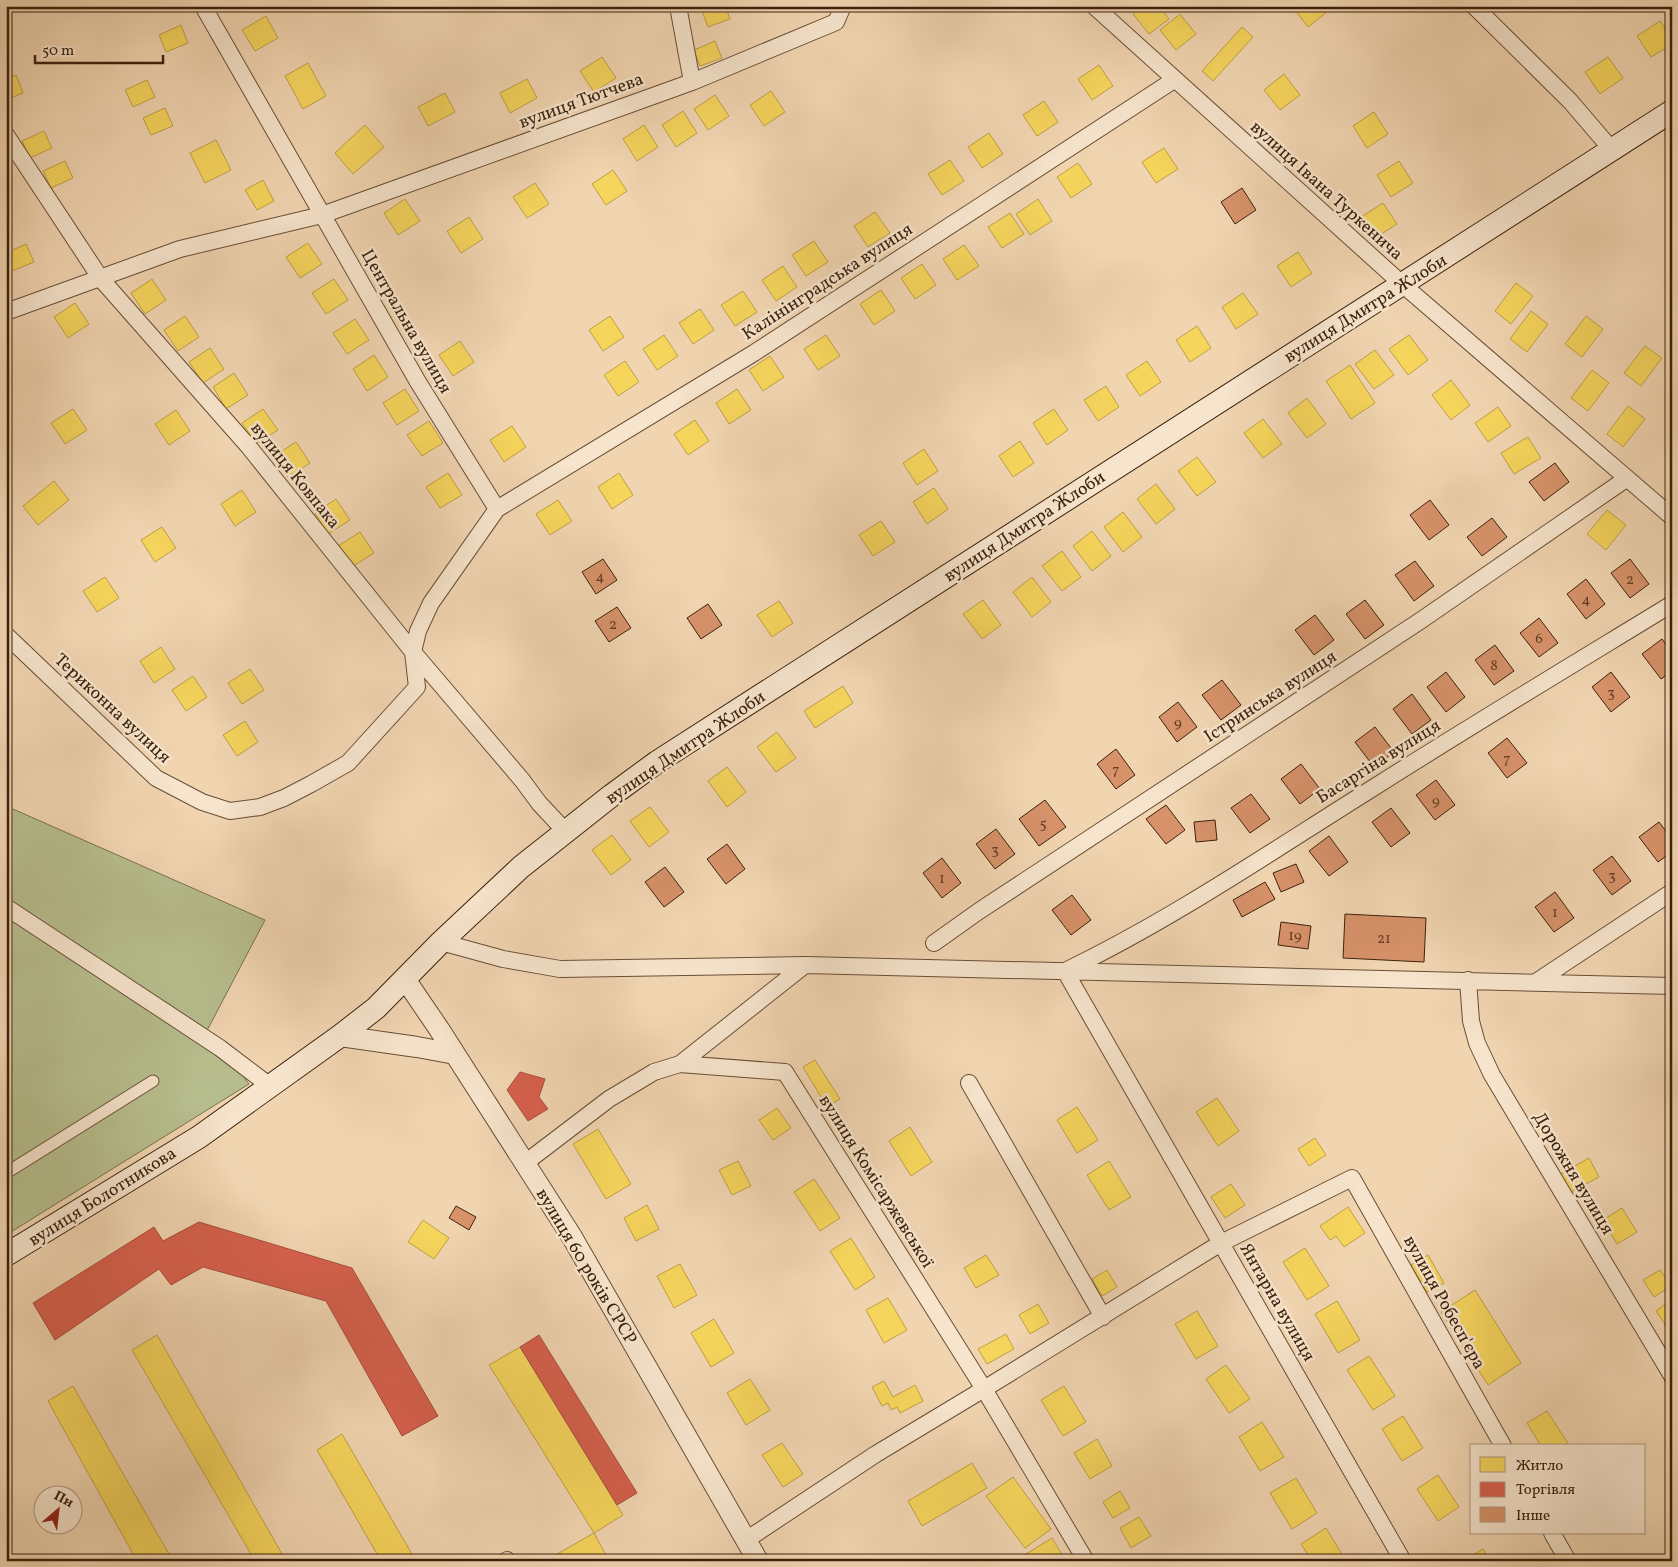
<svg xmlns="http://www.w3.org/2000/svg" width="1678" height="1567" font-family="Vollkorn,serif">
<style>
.green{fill:#b7be8e;stroke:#7a704d}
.homes{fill:#f6d55c;stroke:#be9f44}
.shops{fill:#d6604d;stroke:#a84d3a}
.building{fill:#d7926a;stroke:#3c210c}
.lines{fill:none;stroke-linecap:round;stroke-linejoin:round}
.pedestrian-casing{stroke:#694e35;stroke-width:13}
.minor-casing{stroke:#694e35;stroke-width:18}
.tertiary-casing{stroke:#694e35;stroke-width:22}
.secondary-casing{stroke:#3c210c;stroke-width:24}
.pedestrian{stroke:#f6e4cc;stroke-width:11}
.minor{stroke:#f6e4cc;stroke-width:16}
.tertiary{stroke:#f6e4cc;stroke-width:20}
.secondary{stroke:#f6e4cc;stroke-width:22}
.labels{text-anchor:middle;stroke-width:5;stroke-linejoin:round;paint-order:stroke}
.number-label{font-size:15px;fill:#633d24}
.street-label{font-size:18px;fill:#3c210c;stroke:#f6e4cc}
</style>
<rect width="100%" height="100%" fill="#f1d5b1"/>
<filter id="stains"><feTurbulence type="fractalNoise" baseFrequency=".004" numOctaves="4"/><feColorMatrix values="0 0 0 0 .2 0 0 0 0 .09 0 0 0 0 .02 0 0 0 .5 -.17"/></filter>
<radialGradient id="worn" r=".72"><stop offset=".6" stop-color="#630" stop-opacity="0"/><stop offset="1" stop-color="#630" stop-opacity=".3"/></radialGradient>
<path class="green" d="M 6,806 L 265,920 L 201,1042 L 232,1062 L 249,1084 L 6,1235 Z"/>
<path class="homes" d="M 714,6 L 725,6 L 730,19 L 708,27 L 702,11 Z
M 1144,6 L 1159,6 L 1169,19 L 1149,34 L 1133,14 Z
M 1292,6 L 1325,6 L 1328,11 L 1308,27 Z
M 1180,14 L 1196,34 L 1176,50 L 1160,30 Z
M 266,16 L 278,38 L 255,51 L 242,30 Z
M 1660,21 L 1672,39 L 1672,44 L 1651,57 L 1637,36 Z
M 181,25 L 188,43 L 166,52 L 159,35 Z
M 1242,27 L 1253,37 L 1213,81 L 1202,71 Z
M 715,41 L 722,58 L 700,66 L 694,50 Z
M 602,57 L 616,78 L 594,92 L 580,71 Z
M 1608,57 L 1623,78 L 1600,94 L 1585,72 Z
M 308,63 L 326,96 L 303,109 L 285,76 Z
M 1099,65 L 1113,86 L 1092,100 L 1078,79 Z
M 1284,74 L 1300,95 L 1280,110 L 1264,90 Z
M 16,75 L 23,93 L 6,100 L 6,80 Z
M 527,79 L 537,98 L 510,113 L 500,93 Z
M 147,80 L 155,97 L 133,107 L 125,90 Z
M 771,91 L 785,112 L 764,126 L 750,105 Z
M 445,93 L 455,112 L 428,126 L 418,107 Z
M 715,95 L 729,116 L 708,130 L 694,109 Z
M 1044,101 L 1058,122 L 1037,136 L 1023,115 Z
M 165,108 L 173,126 L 151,135 L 143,118 Z
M 683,111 L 697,133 L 676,147 L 662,125 Z
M 1374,112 L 1388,134 L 1367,148 L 1353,126 Z
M 365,125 L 384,147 L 353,174 L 335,153 Z
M 644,125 L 658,147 L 637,161 L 623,139 Z
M 44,131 L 52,148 L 30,158 L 22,141 Z
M 989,133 L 1003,154 L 982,168 L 968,147 Z
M 216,140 L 231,170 L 205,183 L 190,153 Z
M 1164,148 L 1178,169 L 1156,183 L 1142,162 Z
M 950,160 L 964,181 L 942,195 L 928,174 Z
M 65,161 L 73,178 L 51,188 L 43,171 Z
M 1399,161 L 1413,183 L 1391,197 L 1377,175 Z
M 1078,163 L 1092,184 L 1071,198 L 1057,177 Z
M 613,170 L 627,191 L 606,205 L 592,184 Z
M 263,180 L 274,201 L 257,210 L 245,190 Z
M 535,183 L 549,204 L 527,218 L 513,197 Z
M 405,199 L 420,221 L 398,235 L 384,213 Z
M 1038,199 L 1052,221 L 1030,235 L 1016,214 Z
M 1383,203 L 1397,224 L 1375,238 L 1361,217 Z
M 875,212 L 890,233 L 868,247 L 854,226 Z
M 1010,213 L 1024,234 L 1002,248 L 988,227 Z
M 469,217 L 483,239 L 461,253 L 447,231 Z
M 814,241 L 828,262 L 806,276 L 792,255 Z
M 308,243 L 322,264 L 300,278 L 286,257 Z
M 26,244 L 34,262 L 12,271 L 6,258 L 6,253 Z
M 964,245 L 979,266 L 957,280 L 943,259 Z
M 1298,252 L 1312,273 L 1291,287 L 1277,266 Z
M 922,264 L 936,285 L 915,299 L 901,278 Z
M 783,266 L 797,287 L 776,301 L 762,280 Z
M 152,279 L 166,300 L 145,314 L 131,293 Z
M 334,279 L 348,300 L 326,314 L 312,293 Z
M 1516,283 L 1533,296 L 1511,324 L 1495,311 Z
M 881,290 L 895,311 L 874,325 L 860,304 Z
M 743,291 L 757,312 L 735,326 L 721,305 Z
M 1243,293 L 1258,314 L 1236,329 L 1222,307 Z
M 75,303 L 89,324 L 68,338 L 54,317 Z
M 700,309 L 714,330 L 693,344 L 679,323 Z
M 1531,311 L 1548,324 L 1527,352 L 1510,339 Z
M 185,316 L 199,337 L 178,351 L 164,330 Z
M 610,316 L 624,337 L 603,351 L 589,330 Z
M 1586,316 L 1603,329 L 1582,357 L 1565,344 Z
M 355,319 L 369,340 L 347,354 L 333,333 Z
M 1197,326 L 1211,348 L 1190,362 L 1176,340 Z
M 664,335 L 678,356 L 657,370 L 643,349 Z
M 826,335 L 840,356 L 818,370 L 804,349 Z
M 1409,335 L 1428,360 L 1408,375 L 1389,349 Z
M 460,341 L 474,362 L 453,376 L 439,355 Z
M 1645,346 L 1662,358 L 1641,386 L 1624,373 Z
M 210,348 L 224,369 L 203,383 L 189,362 Z
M 1375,350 L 1394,375 L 1374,389 L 1355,364 Z
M 374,355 L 388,377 L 367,391 L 353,369 Z
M 770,356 L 784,377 L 763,391 L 749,370 Z
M 625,361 L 639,382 L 618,396 L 604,375 Z
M 1147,361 L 1161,382 L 1140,396 L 1126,375 Z
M 1350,365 L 1375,403 L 1351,419 L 1326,381 Z
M 1592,370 L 1609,383 L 1588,411 L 1571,398 Z
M 234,373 L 248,395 L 226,409 L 213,387 Z
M 1451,380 L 1470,405 L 1451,420 L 1432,395 Z
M 1106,386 L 1119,407 L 1098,421 L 1084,400 Z
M 405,389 L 419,411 L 397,425 L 383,403 Z
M 737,389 L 751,410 L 729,424 L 716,403 Z
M 1307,398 L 1326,424 L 1307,438 L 1288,413 Z
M 1628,406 L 1645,419 L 1623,447 L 1607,434 Z
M 1498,407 L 1511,426 L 1488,442 L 1475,423 Z
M 73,409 L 87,430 L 65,444 L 51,423 Z
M 263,409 L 278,430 L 256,444 L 242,423 Z
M 1054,409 L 1068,430 L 1047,445 L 1033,423 Z
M 176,410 L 190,431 L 169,445 L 155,424 Z
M 1263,419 L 1282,444 L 1263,458 L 1244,433 Z
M 695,420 L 709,441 L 688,455 L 674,434 Z
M 429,421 L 443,443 L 422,456 L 407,435 Z
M 512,426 L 526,447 L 504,462 L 490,440 Z
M 1528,437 L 1541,458 L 1514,474 L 1501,453 Z
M 1020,441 L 1034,463 L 1013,477 L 999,456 Z
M 296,442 L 310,463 L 288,477 L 274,456 Z
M 924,449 L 938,471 L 917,485 L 903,463 Z
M 1197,457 L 1216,482 L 1197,496 L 1178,471 Z
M 448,473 L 462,495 L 440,508 L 426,487 Z
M 619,473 L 633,495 L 612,509 L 598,487 Z
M 54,481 L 69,500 L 38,525 L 23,506 Z
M 1156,484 L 1175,509 L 1156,524 L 1137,499 Z
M 934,488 L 948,509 L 927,524 L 913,502 Z
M 242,490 L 256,512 L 235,526 L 221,504 Z
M 336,499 L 350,520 L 328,534 L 315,513 Z
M 558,500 L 572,521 L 550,535 L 536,514 Z
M 1607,510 L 1626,525 L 1606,550 L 1587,534 Z
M 1123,512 L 1142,537 L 1123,552 L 1104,527 Z
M 881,521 L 895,542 L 873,556 L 859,535 Z
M 162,527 L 176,548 L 155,562 L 141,540 Z
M 1092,531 L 1111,556 L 1092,571 L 1073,546 Z
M 360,532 L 374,553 L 352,567 L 338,546 Z
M 1062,551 L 1081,577 L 1062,591 L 1042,566 Z
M 105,577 L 119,598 L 97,612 L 83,591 Z
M 1032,577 L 1051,602 L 1032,617 L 1013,592 Z
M 983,600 L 1001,625 L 982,639 L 963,614 Z
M 779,601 L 793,623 L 772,637 L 757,615 Z
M 161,647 L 175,669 L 154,683 L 140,661 Z
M 250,669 L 264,690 L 242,704 L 228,683 Z
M 193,676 L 207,697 L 186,711 L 172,690 Z
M 843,686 L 853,703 L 815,728 L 804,711 Z
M 245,721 L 258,742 L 237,756 L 223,735 Z
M 777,732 L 796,758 L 776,772 L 757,747 Z
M 727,767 L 746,792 L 727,807 L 708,781 Z
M 650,807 L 669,832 L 649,847 L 630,821 Z
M 612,835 L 631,860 L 611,875 L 592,850 Z
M 815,1060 L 840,1099 L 827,1107 L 803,1067 Z
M 1217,1098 L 1239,1131 L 1218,1146 L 1196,1112 Z
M 1077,1107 L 1098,1140 L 1077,1153 L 1057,1120 Z
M 777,1108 L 791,1128 L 773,1140 L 759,1120 Z
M 910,1127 L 932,1162 L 911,1176 L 889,1141 Z
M 598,1129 L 631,1184 L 606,1199 L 573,1144 Z
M 1315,1138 L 1326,1155 L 1309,1166 L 1298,1149 Z
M 1589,1158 L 1599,1177 L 1569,1193 L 1559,1175 Z
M 738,1161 L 751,1186 L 732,1195 L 719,1170 Z
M 1109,1161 L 1131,1197 L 1109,1210 L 1087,1175 Z
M 814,1179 L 840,1218 L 820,1231 L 794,1192 Z
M 1231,1184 L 1245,1205 L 1225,1218 L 1211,1197 Z
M 647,1205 L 659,1229 L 636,1241 L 624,1218 Z
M 1348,1207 L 1365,1233 L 1344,1247 L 1336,1236 L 1330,1240 L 1320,1226 Z
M 1622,1208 L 1637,1232 L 1617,1244 L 1603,1220 Z
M 423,1220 L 449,1238 L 434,1259 L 408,1242 Z
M 851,1238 L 875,1277 L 855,1290 L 830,1251 Z
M 1305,1248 L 1329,1286 L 1307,1300 L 1283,1262 Z
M 986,1255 L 999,1275 L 976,1288 L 964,1268 Z
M 1428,1255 L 1444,1283 L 1427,1292 L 1411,1265 Z
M 680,1264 L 697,1295 L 674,1308 L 657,1276 Z
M 1107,1270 L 1117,1287 L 1102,1296 L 1092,1279 Z
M 1660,1270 L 1671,1286 L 1654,1297 L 1643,1280 Z
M 1475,1290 L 1521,1363 L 1488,1385 L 1441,1312 Z
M 888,1298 L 907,1330 L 884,1343 L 866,1310 Z
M 1337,1301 L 1360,1340 L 1338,1353 L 1315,1314 Z
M 1668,1302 L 1672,1307 L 1671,1333 L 1656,1311 Z
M 1038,1304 L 1049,1323 L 1030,1334 L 1019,1315 Z
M 1197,1311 L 1218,1346 L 1196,1359 L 1175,1324 Z
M 714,1319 L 734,1353 L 711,1367 L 691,1333 Z
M 1006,1334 L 1014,1349 L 987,1364 L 978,1349 Z
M 157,1335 L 286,1561 L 255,1561 L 132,1350 Z
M 520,1347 L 623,1515 L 594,1533 L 489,1365 Z
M 1369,1356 L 1395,1396 L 1373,1410 L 1347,1370 Z
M 1226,1365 L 1250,1399 L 1229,1413 L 1206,1379 Z
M 750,1379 L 770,1410 L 746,1425 L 727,1393 Z
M 884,1381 L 893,1397 L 915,1385 L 923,1401 L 900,1413 L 897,1407 L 891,1410 L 888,1403 L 882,1406 L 872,1387 Z
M 73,1386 L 173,1561 L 137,1561 L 48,1401 Z
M 1064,1386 L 1086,1422 L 1063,1436 L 1041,1400 Z
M 1547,1411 L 1569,1445 L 1568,1446 L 1541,1446 L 1527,1423 Z
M 1403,1416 L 1423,1448 L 1402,1461 L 1382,1429 Z
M 1262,1422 L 1284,1457 L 1260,1471 L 1239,1437 Z
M 342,1434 L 416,1561 L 381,1561 L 317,1450 Z
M 1097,1439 L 1112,1466 L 1090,1479 L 1074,1453 Z
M 782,1443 L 803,1474 L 783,1487 L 762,1455 Z
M 972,1463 L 987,1488 L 922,1526 L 908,1501 Z
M 1438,1475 L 1459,1507 L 1438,1521 L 1417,1489 Z
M 1013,1477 L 1051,1529 L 1025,1548 L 986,1496 Z
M 1296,1478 L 1317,1513 L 1292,1529 L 1270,1493 Z
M 1120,1491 L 1130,1508 L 1113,1518 L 1103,1502 Z
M 1139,1517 L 1151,1536 L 1131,1548 L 1120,1528 Z
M 1326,1528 L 1346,1561 L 1312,1561 L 1301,1544 Z
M 594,1533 L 608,1559 L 606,1561 L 545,1561 Z
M 1052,1538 L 1066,1561 L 1026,1561 L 1023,1556 Z
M 1483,1549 L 1490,1561 L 1463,1561 Z"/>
<path class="shops" d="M 520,1072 L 545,1079 L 539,1097 L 548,1109 L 528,1121 L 507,1090 Z
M 199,1222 L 352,1268 L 438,1416 L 402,1436 L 326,1301 L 203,1267 L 171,1285 L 159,1269 L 55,1340 L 33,1303 L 154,1227 L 163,1241 Z
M 539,1335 L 637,1493 L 617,1505 L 520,1347 Z"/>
<path class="building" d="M 1242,188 L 1256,210 L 1235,224 L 1221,202 Z
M 1555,463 L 1569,482 L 1544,501 L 1529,482 Z
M 1430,500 L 1449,525 L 1429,540 L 1410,515 Z
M 1492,518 L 1507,537 L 1482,556 L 1467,537 Z
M 603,559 L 617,580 L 596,594 L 582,572 Z
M 1630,559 L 1649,584 L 1630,598 L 1611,573 Z
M 1415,561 L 1434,586 L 1414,601 L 1395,575 Z
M 1586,579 L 1605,604 L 1586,619 L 1567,594 Z
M 1365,600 L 1384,625 L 1365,639 L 1346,614 Z
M 708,604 L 722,625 L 701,639 L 687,618 Z
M 617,607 L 631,628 L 609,642 L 595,621 Z
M 1315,615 L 1334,640 L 1314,655 L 1295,630 Z
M 1539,618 L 1558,643 L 1539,657 L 1520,633 Z
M 1662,639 L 1672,653 L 1672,671 L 1661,679 L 1642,654 Z
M 1495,645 L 1514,671 L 1494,685 L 1475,660 Z
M 1446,672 L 1465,697 L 1446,712 L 1427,687 Z
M 1611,672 L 1630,697 L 1611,712 L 1592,687 Z
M 1222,680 L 1241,705 L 1221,720 L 1202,695 Z
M 1412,694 L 1431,720 L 1412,734 L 1393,709 Z
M 1178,702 L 1197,727 L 1177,742 L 1159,717 Z
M 1375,727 L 1394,752 L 1374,767 L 1355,742 Z
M 1507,738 L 1527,763 L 1507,778 L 1488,753 Z
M 1116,749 L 1135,775 L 1116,789 L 1097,764 Z
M 1301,764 L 1320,789 L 1300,804 L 1281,779 Z
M 1436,780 L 1455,805 L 1435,820 L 1416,795 Z
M 1251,794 L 1270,819 L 1250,833 L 1231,808 Z
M 1045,800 L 1066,827 L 1039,846 L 1019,819 Z
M 1166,805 L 1185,830 L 1166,844 L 1146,819 Z
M 1391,808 L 1410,833 L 1391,847 L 1372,822 Z
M 1215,820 L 1217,840 L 1196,842 L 1194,822 Z
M 1659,822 L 1672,839 L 1672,852 L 1658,862 L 1639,837 Z
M 996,829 L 1015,854 L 995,869 L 976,844 Z
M 1329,836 L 1348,862 L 1329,876 L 1309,851 Z
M 727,844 L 745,869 L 726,884 L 707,859 Z
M 1612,856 L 1631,881 L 1612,895 L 1593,870 Z
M 942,858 L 961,883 L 942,898 L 923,873 Z
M 1296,864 L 1304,882 L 1281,892 L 1273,873 Z
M 665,867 L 684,892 L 664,907 L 645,882 Z
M 1265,882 L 1275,899 L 1242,917 L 1233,900 Z
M 1555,892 L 1574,918 L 1554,932 L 1535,907 Z
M 1072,895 L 1091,920 L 1071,935 L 1052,910 Z
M 1345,914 L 1426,918 L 1424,962 L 1343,958 Z
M 1281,922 L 1311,926 L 1308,949 L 1278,945 Z
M 456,1206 L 476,1217 L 469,1230 L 449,1218 Z"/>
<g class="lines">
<g class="pedestrian-casing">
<path id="pedestrian" d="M 6,1173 L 153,1081"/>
</g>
<g class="minor-casing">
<path id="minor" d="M 678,6 L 692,82
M 1094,6 L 1402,284 L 1672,517
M 1474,6 L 1570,101 L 1612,150
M 6,135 L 101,279 L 249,447 L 413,652 L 522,780 L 539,803 L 566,832
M 6,312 L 180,249 L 322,215 L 692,82 L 836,22 L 843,6
M 497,509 L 754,353 L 1174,80
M 6,635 L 156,778 L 202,802 L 230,811 L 260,807 L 284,798 L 311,784 L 348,763 L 417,687 L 413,652 L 418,631 L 431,603 L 497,509 L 418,382 L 203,6
M 6,907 L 220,1048 L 270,1086
M 441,942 L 503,959 L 560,969 L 805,965
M 934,943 L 979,911 L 1420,621 L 1626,479
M 1468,980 L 1471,1021 L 1477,1043 L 1492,1075 L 1672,1376
M 1536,982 L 1672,892
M 680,1064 L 805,965 L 1672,986
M 969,1083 L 1103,1317
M 525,1163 L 609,1099 L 654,1072 L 680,1064 L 785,1072 L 984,1389 L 1086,1561
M 1552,1533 L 1568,1561
M 746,1540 L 876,1454 L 984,1389 L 1221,1243 L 1352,1178 L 1503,1446
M 507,1560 L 507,1561
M 1403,1561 L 1065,971 C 1173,919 1272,851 1373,788 C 1472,725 1572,665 1672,604"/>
</g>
<g class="tertiary-casing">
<path id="tertiary" d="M 405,979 L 439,1029 L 572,1237 L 758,1561
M 340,1036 L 417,1047 L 455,1054"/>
</g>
<g class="secondary-casing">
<path id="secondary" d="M 6,1255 L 199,1137 L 340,1036 L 376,1008 L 441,942 L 521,867 L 612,795 L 657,762 L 1672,111"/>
</g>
<use href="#pedestrian" class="pedestrian"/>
<use href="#minor" class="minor"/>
<use href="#tertiary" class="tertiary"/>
<use href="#secondary" class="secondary"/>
</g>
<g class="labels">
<g class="number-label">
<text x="600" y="581">4</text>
<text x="1630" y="584">2</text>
<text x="1586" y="604">4</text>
<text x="613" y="629">2</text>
<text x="1539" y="643">6</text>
<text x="1494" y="670">8</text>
<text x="1611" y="697">3</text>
<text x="1178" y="727">9</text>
<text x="1507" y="763">7</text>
<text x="1116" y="774">7</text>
<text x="1436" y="805">9</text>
<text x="1043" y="828">5</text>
<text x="995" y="854">3</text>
<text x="1612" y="880">3</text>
<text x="942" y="883">1</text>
<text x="1555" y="917">1</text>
<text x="1295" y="940">19</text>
<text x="1384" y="943">21</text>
</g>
<g class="street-label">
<text transform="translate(581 100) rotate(-20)" y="6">вулиця Тютчева</text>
<text transform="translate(1327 190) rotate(42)" y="6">вулиця Івана Туркенича</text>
<text transform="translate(827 281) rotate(-33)" y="6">Калінінградська вулиця</text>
<text transform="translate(1365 308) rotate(-32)" y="6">вулиця Дмитра Жлоби</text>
<text transform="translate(407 321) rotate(60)" y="6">Центральна вулиця</text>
<text transform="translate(296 475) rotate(51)" y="6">вулиця Ковпака</text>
<text transform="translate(1024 526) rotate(-33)" y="6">вулиця Дмитра Жлоби</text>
<text transform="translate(1270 696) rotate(-33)" y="6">Істринська вулиця</text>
<text transform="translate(113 708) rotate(43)" y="6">Териконна вулиця</text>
<text transform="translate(685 747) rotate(-34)" y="6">вулиця Дмитра Жлоби</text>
<text transform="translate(1378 761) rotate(-32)" y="6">Басаргіна вулиця</text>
<text transform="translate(1574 1173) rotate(59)" y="6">Дорожня вулиця</text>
<text transform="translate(877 1181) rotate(58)" y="6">вулиця Комісаржевської</text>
<text transform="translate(102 1196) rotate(-32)" y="6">вулиця Болотникова</text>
<text transform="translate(587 1266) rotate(59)" y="6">вулиця 60 років СРСР</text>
<text transform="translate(1278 1302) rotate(60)" y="6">Янтарна вулиця</text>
<text transform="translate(1445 1302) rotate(61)" y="6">вулиця Робесп'єра</text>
</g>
</g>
<rect width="1678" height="1567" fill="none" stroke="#f1d5b1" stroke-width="25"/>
<rect x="8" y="8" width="1663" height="1552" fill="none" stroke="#3c210c" stroke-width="2.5"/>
<rect x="12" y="12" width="1653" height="1542" fill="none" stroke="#3c210c"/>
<rect x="1470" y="1444" width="175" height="90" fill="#f6e4cc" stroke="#ac967f"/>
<rect x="1480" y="1457" width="25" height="15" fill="#f6d55c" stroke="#ac967f"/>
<text x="1516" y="1470" font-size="15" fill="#3c210c">Житло</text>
<rect x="1480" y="1482" width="25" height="15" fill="#d6604d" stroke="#ac967f"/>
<text x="1516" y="1494" font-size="15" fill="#3c210c">Торгівля</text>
<rect x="1480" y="1507" width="25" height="15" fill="#d7926a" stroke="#ac967f"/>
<text x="1516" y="1520" font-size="15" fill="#3c210c">Інше</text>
<g transform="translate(58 1510) rotate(28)"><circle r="24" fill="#f6e4cc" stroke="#ac967f"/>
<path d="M0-4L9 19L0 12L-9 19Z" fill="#8f2418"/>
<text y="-8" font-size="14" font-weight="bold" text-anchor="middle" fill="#3c210c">Пн</text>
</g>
<path d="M35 55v8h128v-8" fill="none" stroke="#3c210c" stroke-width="2.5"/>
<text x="42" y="55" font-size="15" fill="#3c210c" stroke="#f6e4cc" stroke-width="4" paint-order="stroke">50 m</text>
<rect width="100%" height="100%" filter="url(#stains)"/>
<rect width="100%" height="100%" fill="url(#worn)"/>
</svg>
